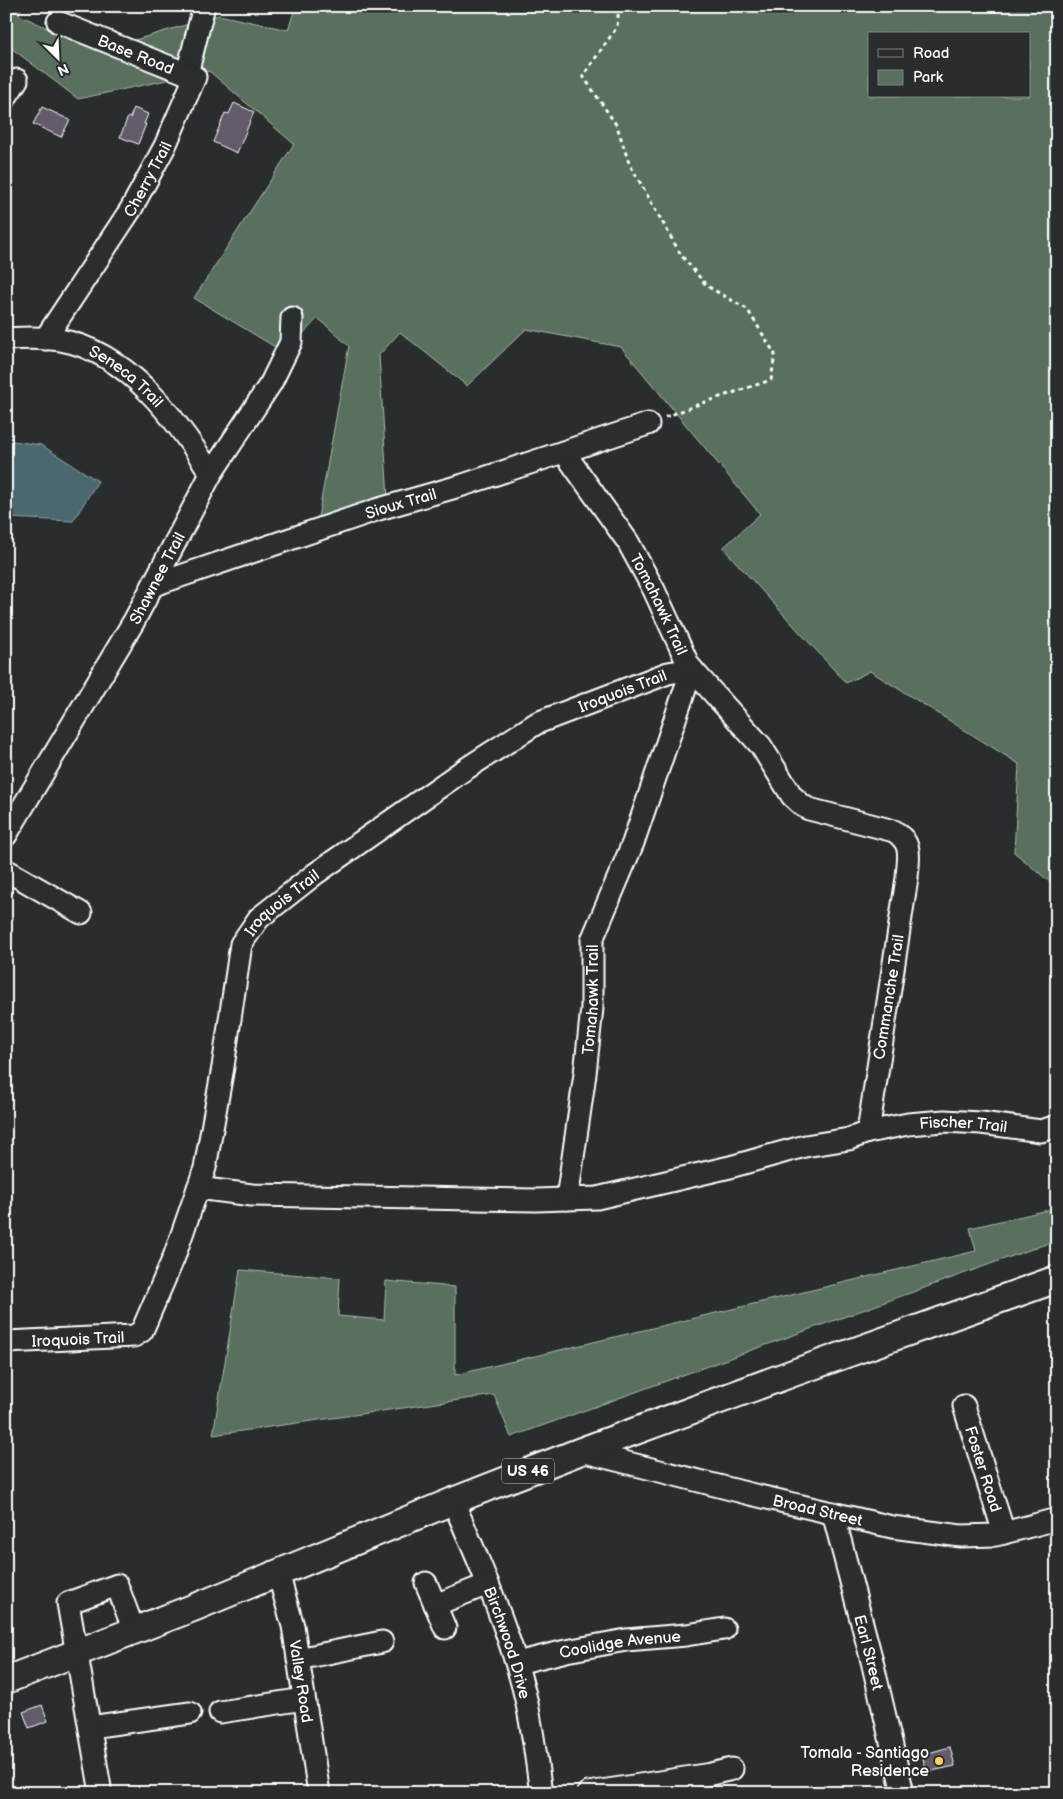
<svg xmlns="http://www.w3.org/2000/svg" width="1063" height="1799" font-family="'Balsamiq Sans',sans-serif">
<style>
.green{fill:#59705d;stroke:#acb8ae;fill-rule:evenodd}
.water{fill:#4b676f;stroke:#93a4a9}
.building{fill:#635a6a;stroke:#fff}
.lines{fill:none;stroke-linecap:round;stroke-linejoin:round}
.minor-casing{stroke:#fff;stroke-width:25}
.major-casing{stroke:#fff;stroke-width:30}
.path{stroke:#fff;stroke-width:3;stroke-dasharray:4 4;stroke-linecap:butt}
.minor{stroke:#2a2d2e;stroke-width:21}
.major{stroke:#2a2d2e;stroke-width:26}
.poi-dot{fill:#ffd166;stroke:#2a2d2e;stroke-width:2}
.labels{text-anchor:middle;stroke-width:4;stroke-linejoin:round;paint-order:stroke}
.shield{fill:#2a2d2e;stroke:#bfc0c0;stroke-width:1}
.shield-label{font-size:15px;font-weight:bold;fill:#fff}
.street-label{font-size:16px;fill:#fff;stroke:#2a2d2e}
.poi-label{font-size:16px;fill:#fff;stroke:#2a2d2e;text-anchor:end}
</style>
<rect width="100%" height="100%" fill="#2a2d2e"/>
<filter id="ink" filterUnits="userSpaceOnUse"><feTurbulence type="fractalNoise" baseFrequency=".02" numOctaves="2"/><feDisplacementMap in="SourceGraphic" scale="10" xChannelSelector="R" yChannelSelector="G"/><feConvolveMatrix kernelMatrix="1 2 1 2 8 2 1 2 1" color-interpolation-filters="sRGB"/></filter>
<g filter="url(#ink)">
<path class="green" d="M 6,6 L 21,6 L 19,15 L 98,51 L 219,15 L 288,30 L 296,6 L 1057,6 L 1057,888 L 1014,852 L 1019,764 L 870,671 L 846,683 L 723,548 L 760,514 L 621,347 L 526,329 L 467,386 L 400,332 L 379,355 L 388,499 L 317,523 L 349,346 L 318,318 L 285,353 L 194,298 L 294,144 L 209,71 L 78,99 L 6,44 ZM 869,34 L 1029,34 L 1029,96 L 869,96 Z
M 1057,1208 L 1057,1240 L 511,1437 L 494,1395 L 213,1435 L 240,1270 L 340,1278 L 338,1316 L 384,1320 L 386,1281 L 455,1287 L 455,1375 L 976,1251 L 970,1228 Z"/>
<path class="water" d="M 6,440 L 41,445 L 98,481 L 73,521 L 6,518 Z"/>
<path class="building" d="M 234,103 L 254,112 L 237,153 L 213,142 L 225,113 L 229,114 Z
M 42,107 L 70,120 L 61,137 L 33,124 Z
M 134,108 L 148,114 L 144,124 L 146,124 L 138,144 L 120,137 L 128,117 L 130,118 Z
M 42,1705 L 48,1721 L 29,1728 L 23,1712 Z
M 950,1747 L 955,1766 L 927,1772 L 922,1756 L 929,1754 L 928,1753 Z"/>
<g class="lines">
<g class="minor-casing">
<g id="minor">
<path d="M 187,74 L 204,6"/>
<path d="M 6,97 L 17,80"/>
<path id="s1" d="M 6,339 C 24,338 42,337 60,340 C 128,352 177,420 211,474"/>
<path id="s2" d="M 45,339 L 131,209 L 165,146 L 195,77 L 58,22"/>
<path id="s3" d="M 564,452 L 628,542 L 654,590 L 689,666 L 761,746 L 792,796 L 803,806 L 809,809 L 894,831 C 914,844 908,858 907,878 L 868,1132"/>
<path id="s4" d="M 154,585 L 379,509 L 463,485 L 648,424"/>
<path id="s5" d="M 6,835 L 134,621 L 211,474 L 271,383 L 291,342 L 292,318"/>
<path d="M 6,870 L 81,913"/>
<path id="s6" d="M 198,1188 L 252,1195 L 536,1200 L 597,1198 L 730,1167 L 805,1146 L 849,1139 L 868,1132 L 908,1124 L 944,1121 L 981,1123 L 1041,1131 L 1057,1126"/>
<path id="s7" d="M 567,1199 L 585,1074 L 592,1008 L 592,940 L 633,843 L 692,669"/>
<path id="s8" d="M 6,1342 L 134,1336 L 142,1331 L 174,1257 L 205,1168 L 223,1067 L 241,944 L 259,918 L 315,874 L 461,772 L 537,723 L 668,673 L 692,669"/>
<path id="s9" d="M 964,1406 L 1004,1533"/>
<path id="s10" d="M 581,1451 L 750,1494 L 892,1527 L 961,1536 L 996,1535 L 1057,1519"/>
<path id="s11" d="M 453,1501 C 479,1562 506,1622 523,1687 C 532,1720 536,1759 541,1793"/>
<path id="s12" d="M 833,1513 L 872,1661 L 903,1793"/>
<path id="s13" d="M 278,1573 L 293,1626 L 319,1793"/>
<path d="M 426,1583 L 445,1628"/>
<path d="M 435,1605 L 488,1584"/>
<path d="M 298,1659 L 382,1642"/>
<path id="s14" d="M 517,1663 L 566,1651 L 626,1640 L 686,1635 L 724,1629"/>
<path d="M 220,1712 L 304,1699"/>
<path d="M 90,1727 L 190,1713"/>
<path d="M 101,1793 L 68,1603 L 117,1585 L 134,1631"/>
<path d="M 588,1793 L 711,1774 L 732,1769"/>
</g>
</g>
<g class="major-casing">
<path id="major" d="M 6,1680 L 198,1606 L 453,1501 L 581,1451 L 796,1372 L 1057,1279"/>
</g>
<path class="path" d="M 619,6 L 617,27 L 583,76 L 617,126 L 629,163 L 681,255 L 707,286 L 747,309 L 775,354 L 771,380 L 702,403 L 663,418"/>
<use href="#minor" class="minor"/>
<use href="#major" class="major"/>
</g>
</g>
<circle class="poi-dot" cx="939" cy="1761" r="5"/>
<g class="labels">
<rect class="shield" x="502" y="1458.5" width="52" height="25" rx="4"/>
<g class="shield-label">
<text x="528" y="1476">US 46</text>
</g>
<g class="street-label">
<text transform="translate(136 54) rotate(22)" y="6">Base Road</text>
<text dy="6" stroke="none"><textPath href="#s2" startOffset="190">Cherry Trail</textPath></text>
<text dy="6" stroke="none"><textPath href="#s1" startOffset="131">Seneca Trail</textPath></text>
<text dy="6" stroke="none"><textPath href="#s4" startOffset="260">Sioux Trail</textPath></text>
<text dy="6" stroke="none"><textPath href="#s5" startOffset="298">Shawnee Trail</textPath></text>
<text dy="6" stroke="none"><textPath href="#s3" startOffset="180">Tomahawk Trail</textPath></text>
<text dy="6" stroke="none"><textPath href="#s8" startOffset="1002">Iroquois Trail</textPath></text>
<text dy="6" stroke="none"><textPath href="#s8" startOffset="598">Iroquois Trail</textPath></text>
<text transform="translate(888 997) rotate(-81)" y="6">Commanche Trail</text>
<text dy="6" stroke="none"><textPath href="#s7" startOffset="201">Tomahawk Trail</textPath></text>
<text dy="6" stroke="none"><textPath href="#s6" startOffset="775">Fischer Trail</textPath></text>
<text dy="6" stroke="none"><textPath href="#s8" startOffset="72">Iroquois Trail</textPath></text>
<text dy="6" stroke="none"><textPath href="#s9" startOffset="66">Foster Road</textPath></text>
<text dy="6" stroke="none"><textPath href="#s10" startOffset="244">Broad Street</textPath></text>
<text dy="6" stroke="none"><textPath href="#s11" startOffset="152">Birchwood Drive</textPath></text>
<text dy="6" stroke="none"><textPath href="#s14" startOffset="105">Coolidge Avenue</textPath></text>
<text dy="6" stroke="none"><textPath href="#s12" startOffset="144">Earl Street</textPath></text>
<text dy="6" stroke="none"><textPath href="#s13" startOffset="111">Valley Road</textPath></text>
</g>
<g class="poi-label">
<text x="929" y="1758">Tomala - Santiago<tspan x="929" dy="18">Residence</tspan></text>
</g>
</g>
<rect width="1063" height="1799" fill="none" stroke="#2a2d2e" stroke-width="25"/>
<rect x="12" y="12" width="1038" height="1774" fill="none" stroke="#fff" stroke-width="2" filter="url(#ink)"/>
<rect x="868" y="32" width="162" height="65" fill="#2a2d2e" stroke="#7f8182"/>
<rect x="878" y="49" width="25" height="8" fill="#2a2d2e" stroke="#7f8182"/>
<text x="913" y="58" font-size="15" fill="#ffffff">Road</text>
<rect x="878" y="70" width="25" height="15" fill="#59705d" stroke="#7f8182"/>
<text x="913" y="82" font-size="15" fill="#ffffff">Park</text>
<g transform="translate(58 58) rotate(156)" stroke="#2a2d2e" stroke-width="4" paint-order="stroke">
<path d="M0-4L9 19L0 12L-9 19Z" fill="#ffffff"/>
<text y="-8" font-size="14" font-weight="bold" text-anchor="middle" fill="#ffffff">N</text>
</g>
</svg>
